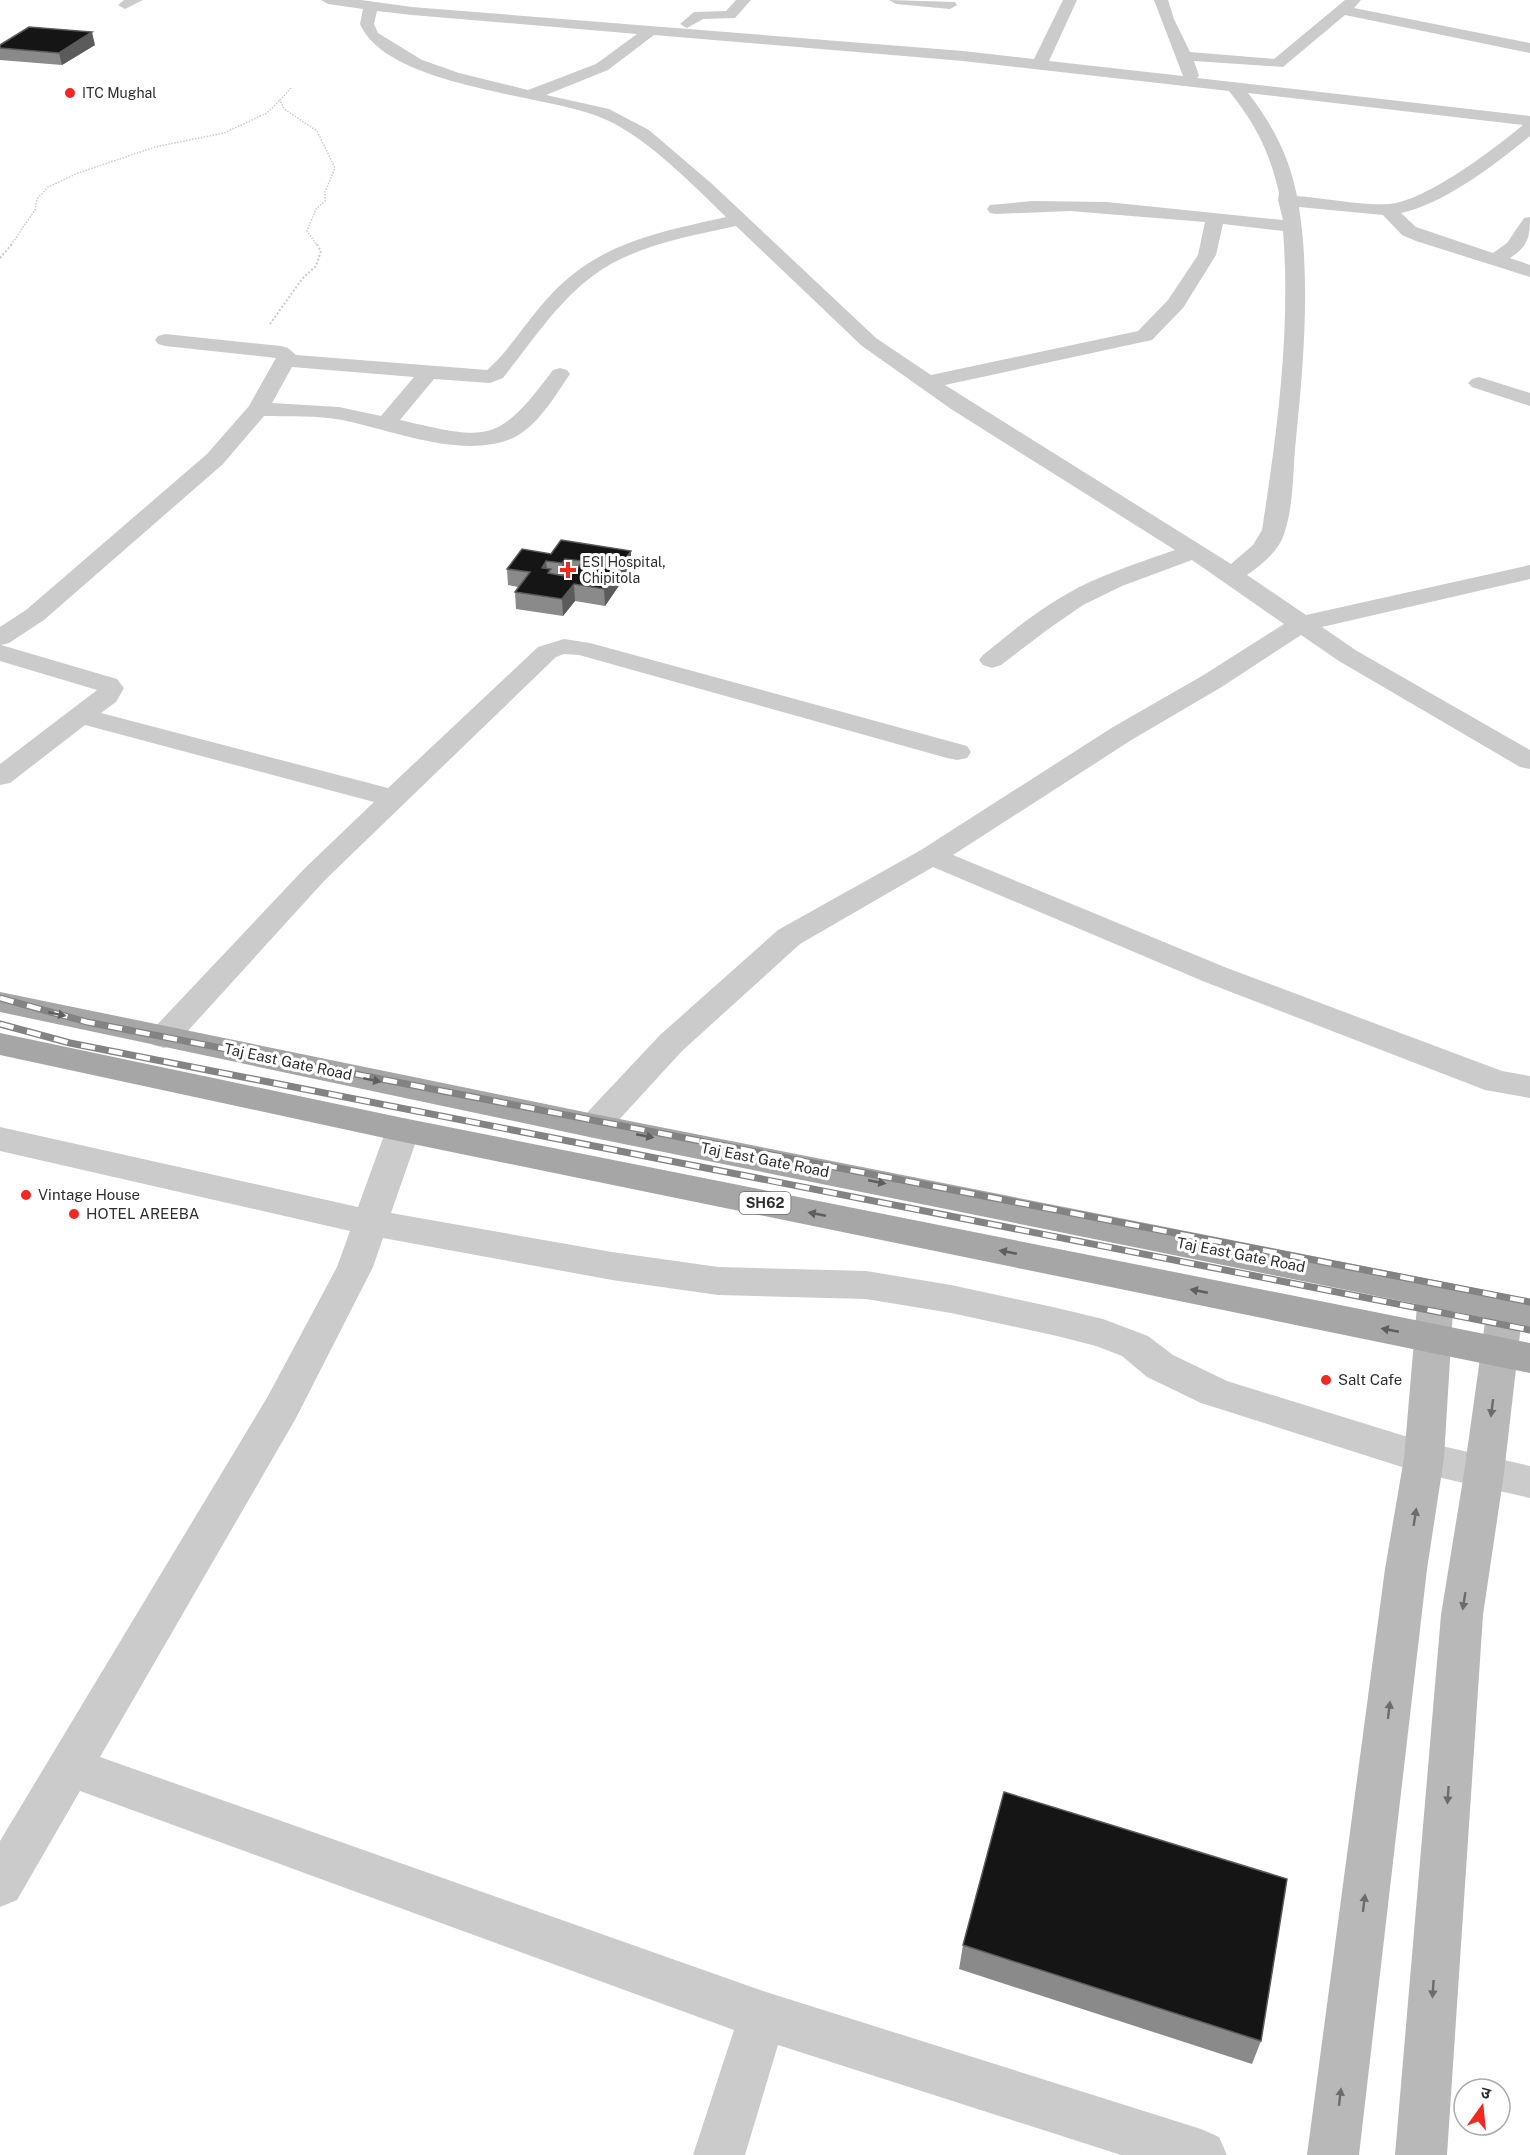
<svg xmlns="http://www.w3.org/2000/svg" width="1530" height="2155" font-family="'Public Sans','Noto Sans Devanagari',sans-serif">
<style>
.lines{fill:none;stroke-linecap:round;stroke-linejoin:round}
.path-far1{stroke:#cbcbcb;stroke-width:1.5;stroke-dasharray:1.5 1.5;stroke-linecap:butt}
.path{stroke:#cbcbcb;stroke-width:2;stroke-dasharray:2 2;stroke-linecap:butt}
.street{fill:#cbcbcb;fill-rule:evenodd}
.secondary{fill:#b8b8b8;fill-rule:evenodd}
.primary{fill:#a6a6a6;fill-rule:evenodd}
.rail-casing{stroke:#838383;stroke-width:7}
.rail{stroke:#fff;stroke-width:4.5;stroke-dasharray:14;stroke-linecap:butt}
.wall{fill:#8a8a8a}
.shaded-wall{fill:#5b5b5b}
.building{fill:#151515;stroke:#5b5b5b;stroke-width:1.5;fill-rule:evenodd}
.oneway{fill:#5e5e5e}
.oneway2{fill:#6c6c6c}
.poi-dot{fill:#f32821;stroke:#fff;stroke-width:2}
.labels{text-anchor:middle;stroke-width:6;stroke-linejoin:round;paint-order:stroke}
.far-poi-label{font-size:14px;fill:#2e2e2e;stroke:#fff;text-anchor:start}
.shield{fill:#fff;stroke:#6d6d6d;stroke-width:1.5}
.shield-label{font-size:14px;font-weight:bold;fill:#2e2e2e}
.street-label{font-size:15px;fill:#2e2e2e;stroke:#fff}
.poi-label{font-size:15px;fill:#2e2e2e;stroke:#fff;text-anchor:start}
</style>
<rect width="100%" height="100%" fill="#fff"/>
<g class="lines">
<path class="path-far1" d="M 291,88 L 280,100 L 284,109 L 317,131 L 335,168 L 325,192 L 325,201 L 316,209 L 307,231 L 317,245
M 11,245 L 35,210 L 37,199 L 48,187 L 78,173 L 155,147 L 224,133 L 267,113 L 280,100"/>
<path class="path" d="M 0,258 L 13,243
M 270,324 L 302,279 L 316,266 L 321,251 L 316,243"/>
<path class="street" d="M 124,0 L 143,0 L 125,9 L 118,5 Z
M 321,0 L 361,0 L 412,7 L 963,51 L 1034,59 L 1063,0 L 1077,0 L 1049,61 L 1183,76 L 1154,0 L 1168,0 L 1174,19 L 1190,52 L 1274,59 L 1345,0 L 1361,0 L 1354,8 L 1530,43 L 1530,53 L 1345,15 L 1283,67 L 1194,61 L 1199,76 L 1197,78 L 1530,116 L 1530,136 C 1496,164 1444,204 1401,213 L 1416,227 L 1493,253 L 1507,243 L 1524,218 L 1530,217 C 1530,238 1528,246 1510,258 L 1530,265 L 1530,277 L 1416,241 L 1402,235 L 1383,215 L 1299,207 C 1311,285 1303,370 1295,449 C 1293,475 1293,506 1285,531 C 1280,550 1263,564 1247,575 L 1306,615 L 1530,565 L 1530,579 L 1322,627 L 1357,651 L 1530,750 L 1530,769 L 1520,767 L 1339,661 L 1301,635 L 1220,688 L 1133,739 L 953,855 L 1227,968 L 1502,1071 L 1530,1076 L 1530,1098 L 1485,1090 L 1205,982 L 933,867 L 800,944 L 682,1051 L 606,1134 L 594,1138 L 582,1134 L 577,1126 L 582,1118 L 660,1035 L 778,930 L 921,850 L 1113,727 L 1202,676 L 1284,624 L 1192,560 L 1122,586 L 1083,605 L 1047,630 L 1001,665 L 992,668 L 983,665 L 979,660 L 983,655 C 1009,634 1035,612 1065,595 C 1099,575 1138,563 1175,550 L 951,409 L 862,346 L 736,226 C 687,237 635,245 594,275 C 557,302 531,343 503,378 L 490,383 L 434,379 L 400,420 C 488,440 497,445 553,370 L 560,368 L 567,370 L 570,374 C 555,396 538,426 513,438 C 463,460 392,430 342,420 C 317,415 289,417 264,416 L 223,464 L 44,620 L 9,643 L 1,645 L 117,679 L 124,688 L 116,702 L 101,713 L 388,788 L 538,647 L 564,639 L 590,643 L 967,746 L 971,752 L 967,758 L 957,760 L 947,758 L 579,655 L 564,654 L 556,657 L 325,880 L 175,1045 L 164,1048 L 153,1045 L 148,1037 L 153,1029 L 305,868 L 374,802 L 85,725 L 10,783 L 0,785 L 0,764 L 97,690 L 0,661 L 0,627 L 26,610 L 207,454 L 249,406 L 276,358 L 165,346 L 158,344 L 155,340 L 158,336 L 165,334 L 281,346 L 288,348 L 296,355 L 487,370 C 509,351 526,322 546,300 C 596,243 656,233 726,217 C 692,184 642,132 597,116 C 539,94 387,86 360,24 L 363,9 L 328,4 ZM 377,11 L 412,15 L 637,34 L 596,64 L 528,90 L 459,73 L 422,60 L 378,33 L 374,24 ZM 654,35 L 963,61 L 1229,91 C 1256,125 1269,150 1279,193 L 1278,200 L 1283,220 L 1107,202 L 1033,201 L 990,205 L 987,209 L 990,213 L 996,214 L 1070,211 L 1205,222 L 1198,255 L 1168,300 L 1138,331 L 931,375 L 876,338 L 711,183 L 649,130 L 609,109 L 546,95 L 608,70 ZM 1248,93 L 1523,125 C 1494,149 1426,201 1389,204 C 1365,206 1323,198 1297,196 C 1289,156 1273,125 1248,93 ZM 1223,224 L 1283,231 C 1291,330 1277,433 1262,530 L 1253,545 L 1231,564 L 945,385 L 1152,340 L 1183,308 L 1216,255 ZM 292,367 L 414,377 L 381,416 L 339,407 L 272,403 Z
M 736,0 L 751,0 L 735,18 L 703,19 L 687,28 L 680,24 L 694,12 L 726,11 Z
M 889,0 L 955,2 L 957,5 L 950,9 L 896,4 Z
M 1479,377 L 1530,393 L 1530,406 L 1472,387 L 1468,383 L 1472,379 Z
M 403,1118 L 415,1122 L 420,1130 L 391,1213 L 612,1252 L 718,1267 L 866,1271 L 951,1285 L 1057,1308 L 1103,1319 L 1148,1336 L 1173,1355 L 1227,1381 L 1424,1442 L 1530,1466 L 1530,1498 L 1424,1474 L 1201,1403 L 1147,1377 L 1122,1356 L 1096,1346 L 1057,1336 L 951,1313 L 866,1299 L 718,1295 L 612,1280 L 383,1238 L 373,1267 L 296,1418 L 100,1757 L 763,1991 L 1201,2129 L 1219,2137 L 1227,2155 L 1121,2155 L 778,2045 L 745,2155 L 693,2155 L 734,2030 L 80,1791 L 17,1900 L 0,1907 L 0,1841 L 268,1396 L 337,1267 L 350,1231 L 0,1151 L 0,1127 L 358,1207 L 386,1130 L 391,1122 Z"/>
<path class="secondary" d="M 1436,1280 L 1449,1284 L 1454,1294 L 1444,1458 L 1427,1569 L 1359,2155 L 1307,2155 L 1385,1569 L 1404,1458 L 1418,1294 L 1423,1284 Z
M 1505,1294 L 1518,1298 L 1523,1308 L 1504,1473 L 1483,1615 L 1447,2155 L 1395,2155 L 1441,1615 L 1464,1473 L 1487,1308 L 1492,1298 Z"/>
<path class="primary" d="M 0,992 L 594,1114 L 1530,1299 L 1530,1327 L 594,1138 L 0,1012 Z
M 0,1033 L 403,1118 L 1530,1343 L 1530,1373 L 403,1142 L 0,1055 Z"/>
<g class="rail-casing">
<path id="rail" d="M 0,998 L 87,1022 L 1530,1302
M 0,1024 L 70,1043 L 1530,1330"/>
</g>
<use href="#rail" class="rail"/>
</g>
<path class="wall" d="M 0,45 L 95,45 L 62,65 L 0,60 Z
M 522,549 L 631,568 L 605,606 L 575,601 L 563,616 L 516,609 L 515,592 L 518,587 L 508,585 L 507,569 Z
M 963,1945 L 1261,2041 L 1252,2064 L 959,1969 Z"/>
<path class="shaded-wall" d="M 92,32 L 95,45 L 62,65 L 59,53 Z
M 631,551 L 631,568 L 605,606 L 604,589 Z
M 565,559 L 566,576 L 563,580 L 562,563 Z
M 546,561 L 548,578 L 542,568 Z
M 574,584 L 575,601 L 563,616 L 562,599 Z"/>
<path class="building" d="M 29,27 L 92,32 L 59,53 L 0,48 L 0,45 Z
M 561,540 L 631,551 L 604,589 L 574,584 L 562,599 L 515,592 L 530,572 L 507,569 L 522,549 L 551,554 ZM 565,559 L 582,561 L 576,571 L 568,570 L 564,576 L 548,573 L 551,569 L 542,568 L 546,561 L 562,563 Z
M 1004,1792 L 1287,1879 L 1261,2041 L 963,1945 Z"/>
<defs><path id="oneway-solid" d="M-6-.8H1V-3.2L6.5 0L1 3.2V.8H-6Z" transform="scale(1.5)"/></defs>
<g class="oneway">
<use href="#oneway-solid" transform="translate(57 1014) rotate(12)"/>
<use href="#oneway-solid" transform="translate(372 1080) rotate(12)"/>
<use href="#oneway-solid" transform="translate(645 1136) rotate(11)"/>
<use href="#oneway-solid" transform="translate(877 1182) rotate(11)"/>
<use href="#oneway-solid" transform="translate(817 1214) rotate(-169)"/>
<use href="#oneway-solid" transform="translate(1008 1252) rotate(-169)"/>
<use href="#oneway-solid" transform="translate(1199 1291) rotate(-169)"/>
<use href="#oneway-solid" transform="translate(1390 1330) rotate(-169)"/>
</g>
<g class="oneway2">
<use href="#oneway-solid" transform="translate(1492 1408) rotate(97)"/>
<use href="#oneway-solid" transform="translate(1415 1517) rotate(-81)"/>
<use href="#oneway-solid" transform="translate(1464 1601) rotate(99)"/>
<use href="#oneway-solid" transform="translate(1389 1710) rotate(-83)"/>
<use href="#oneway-solid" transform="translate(1448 1795) rotate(94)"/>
<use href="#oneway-solid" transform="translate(1364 1903) rotate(-83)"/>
<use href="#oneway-solid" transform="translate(1433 1989) rotate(94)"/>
<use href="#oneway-solid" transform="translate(1340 2097) rotate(-83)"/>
</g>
<g class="poi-dot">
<circle cx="70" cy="93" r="6"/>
<path d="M565 561h6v6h6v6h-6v6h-6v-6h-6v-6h6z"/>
<circle cx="26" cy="1195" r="6"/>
<circle cx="74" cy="1214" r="6"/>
<circle cx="1326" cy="1380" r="6"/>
</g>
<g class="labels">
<g class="far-poi-label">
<text x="82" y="98">ITC Mughal</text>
<text x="582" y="567">ESI Hospital,<tspan x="582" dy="16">Chipitola</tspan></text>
</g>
<rect class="shield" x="739.5" y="1192" width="51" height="22" rx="4.5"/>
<g class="shield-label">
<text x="765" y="1208">SH62</text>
</g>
<g class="street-label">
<text transform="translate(288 1062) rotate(12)" y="5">Taj East Gate Road</text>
<text transform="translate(765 1160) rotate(11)" y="5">Taj East Gate Road</text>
<text transform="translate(1241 1255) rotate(11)" y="5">Taj East Gate Road</text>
</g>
<g class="poi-label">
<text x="38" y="1200">Vintage House</text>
<text x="86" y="1219">HOTEL AREEBA</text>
<text x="1338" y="1385">Salt Cafe</text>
</g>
</g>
<g transform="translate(1482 2107) rotate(15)"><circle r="28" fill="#ffffff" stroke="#ababab" stroke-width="1.5"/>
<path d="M0-4.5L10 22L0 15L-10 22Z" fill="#f32821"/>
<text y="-9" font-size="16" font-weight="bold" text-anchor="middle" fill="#2e2e2e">उ</text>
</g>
</svg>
